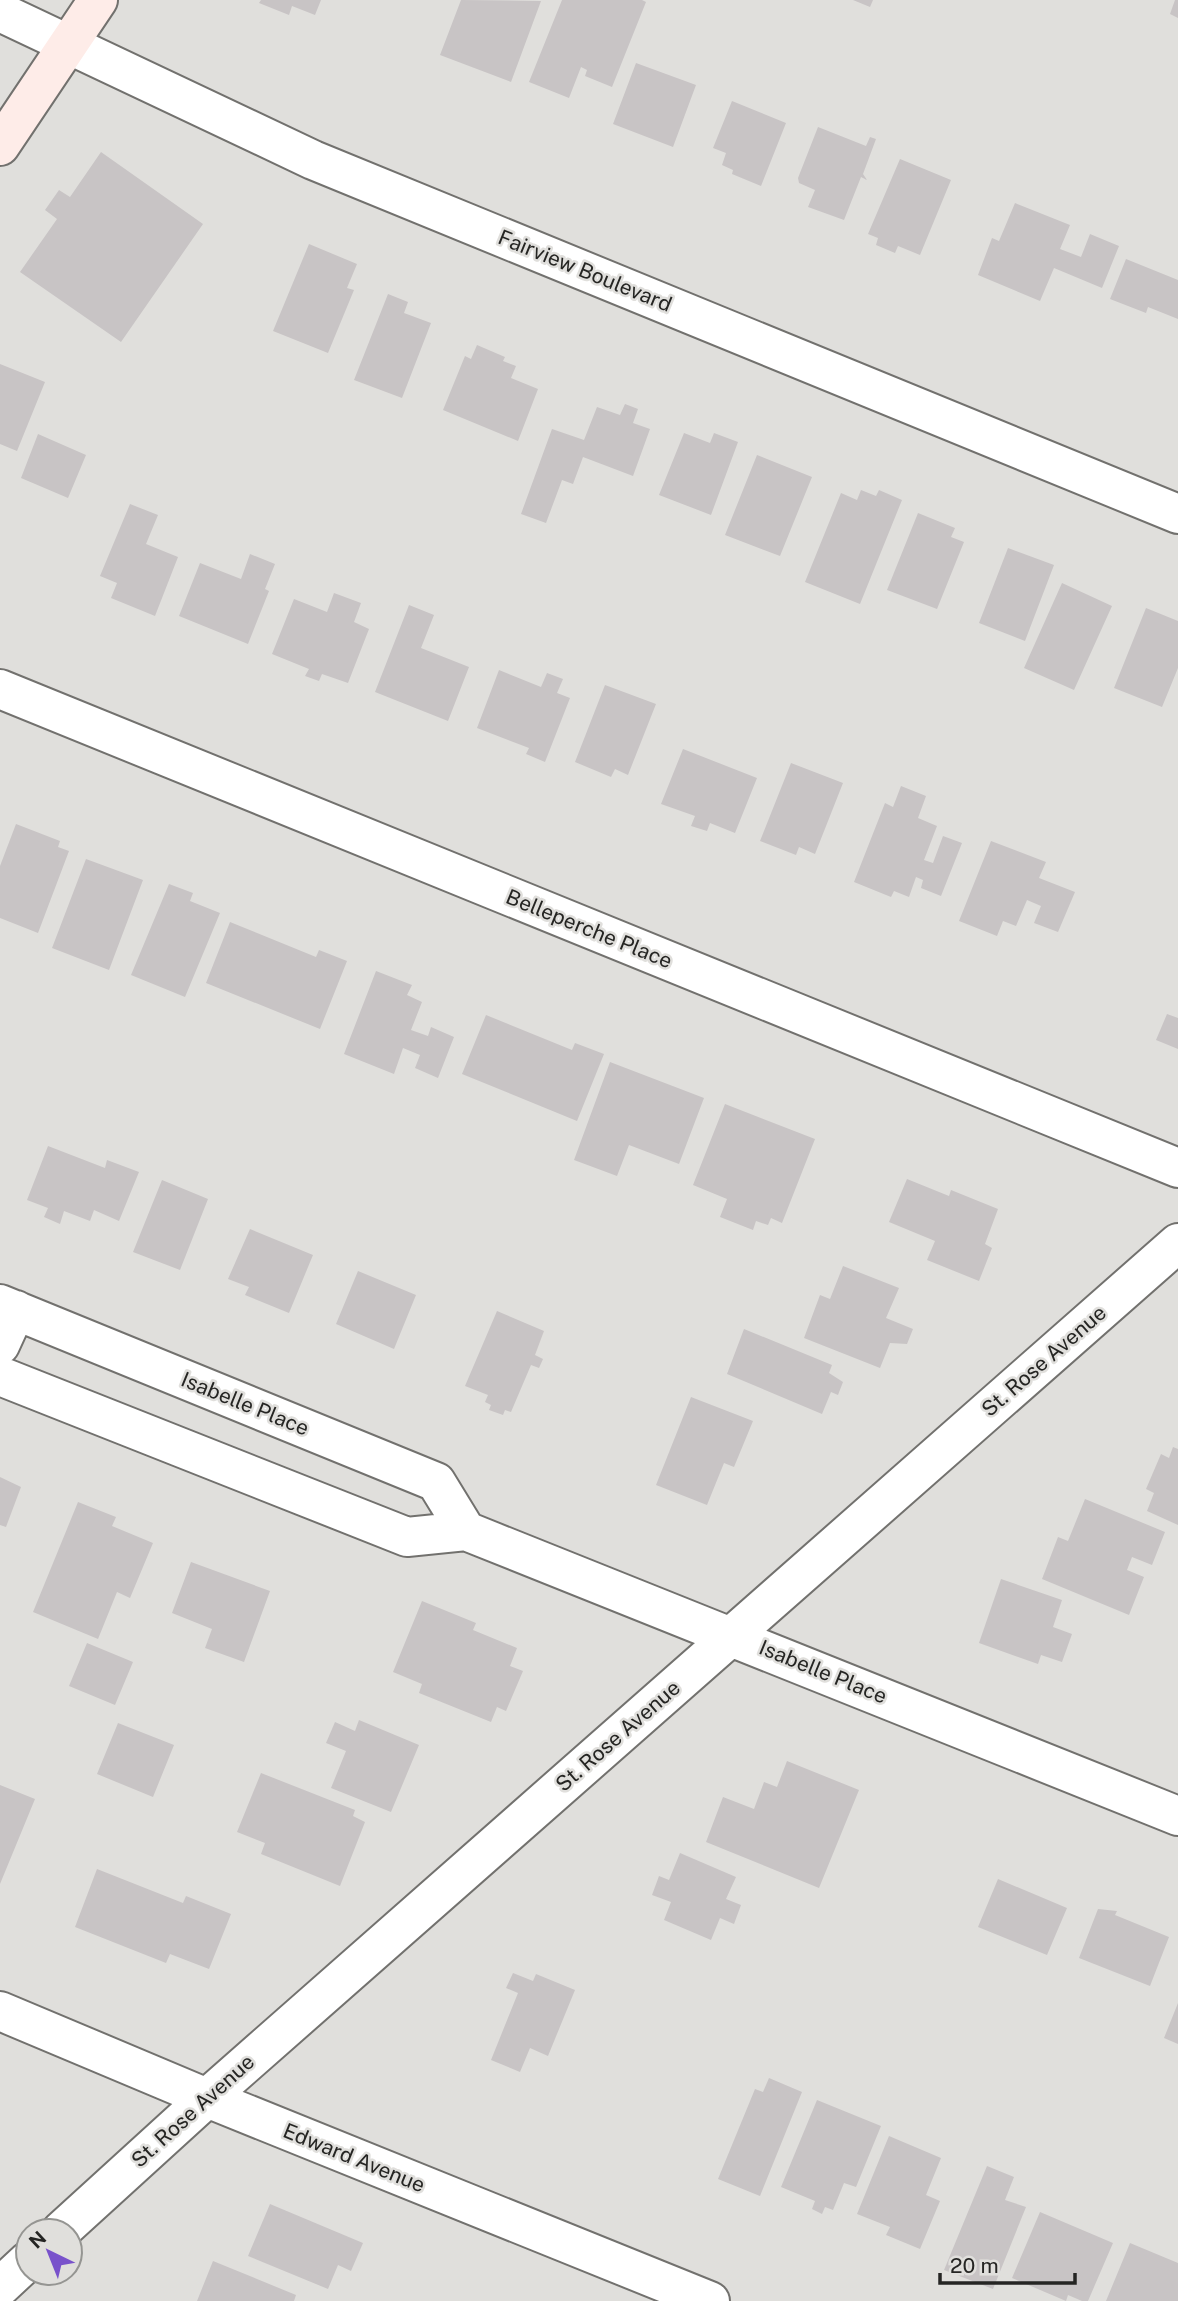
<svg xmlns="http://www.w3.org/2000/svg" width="1178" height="2301" font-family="'Public Sans',sans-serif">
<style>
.building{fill:#c8c4c5}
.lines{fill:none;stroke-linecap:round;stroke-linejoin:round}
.minor-casing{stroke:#72716e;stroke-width:42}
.secondary-casing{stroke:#72716e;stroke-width:42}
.minor{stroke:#fff;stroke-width:38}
.secondary{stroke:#feece8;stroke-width:38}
.labels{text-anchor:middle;stroke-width:5;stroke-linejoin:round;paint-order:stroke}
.street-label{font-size:21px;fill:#252523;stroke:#e0dfdc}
</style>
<rect width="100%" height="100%" fill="#e0dfdc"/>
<path class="building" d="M 261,0 L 321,0 L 315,15 L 292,6 L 289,15 L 259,3 Z
M 461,0 L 541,1 L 511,82 L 440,55 Z
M 562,0 L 642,0 L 646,2 L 612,87 L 585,76 L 587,70 L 581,67 L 569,98 L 529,82 Z
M 853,0 L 873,0 L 870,7 Z
M 1175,0 L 1178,0 L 1178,18 L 1170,14 Z
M 636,63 L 696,85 L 673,147 L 613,124 Z
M 732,101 L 786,123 L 761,186 L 732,174 L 733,170 L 722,165 L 726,153 L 713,148 Z
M 818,127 L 866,146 L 870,137 L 876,139 L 863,174 L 867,180 L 861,177 L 844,220 L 808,207 L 815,190 L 799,183 L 798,178 Z
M 101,152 L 203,224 L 121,342 L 20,272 L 57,219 L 45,210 L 59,190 L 70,197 Z
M 900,159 L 951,180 L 920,255 L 898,246 L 895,253 L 876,245 L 878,238 L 868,234 Z
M 1015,203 L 1070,225 L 1060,249 L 1081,257 L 1090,234 L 1119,246 L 1102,288 L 1054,268 L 1040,301 L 978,275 L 992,238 L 999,241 Z
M 309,244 L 357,264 L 347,288 L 354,290 L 328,353 L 273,331 Z
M 1126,259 L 1178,280 L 1178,319 L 1148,307 L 1146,313 L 1110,299 Z
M 388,294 L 408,302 L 404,313 L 431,323 L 402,398 L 354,380 Z
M 477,345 L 505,357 L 503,361 L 516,366 L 511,378 L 538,389 L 518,441 L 443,410 L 465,356 L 471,359 Z
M 0,364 L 45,382 L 17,451 L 0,444 Z
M 625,404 L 638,409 L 633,423 L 650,429 L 633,476 L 583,457 L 573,484 L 562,480 L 546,523 L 521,514 L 552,429 L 584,440 L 597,407 L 620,415 Z
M 684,433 L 710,443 L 714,433 L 738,442 L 711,515 L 659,495 Z
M 38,434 L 86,455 L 68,498 L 21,478 Z
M 757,455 L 812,477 L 780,556 L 725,535 Z
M 861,490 L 876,496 L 879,490 L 902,500 L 860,604 L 805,582 L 841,493 L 857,500 Z
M 130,504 L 158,515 L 146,544 L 178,557 L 155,616 L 111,598 L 117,583 L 100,576 Z
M 918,513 L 955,528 L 951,537 L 964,542 L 937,609 L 887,590 Z
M 1008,548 L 1054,565 L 1025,641 L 979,623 Z
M 250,554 L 275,564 L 265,589 L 269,591 L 248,644 L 179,616 L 200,563 L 241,579 Z
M 1062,583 L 1112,606 L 1074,690 L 1024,668 Z
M 334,593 L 361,603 L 354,622 L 369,629 L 348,683 L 322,674 L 319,681 L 305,676 L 309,669 L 272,654 L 294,599 L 327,612 Z
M 409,605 L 434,615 L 421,648 L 469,667 L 448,721 L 375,692 Z
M 1146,608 L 1178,621 L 1178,668 L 1162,707 L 1114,688 Z
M 499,670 L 541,687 L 547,673 L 563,679 L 557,693 L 570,698 L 545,762 L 526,754 L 529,748 L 477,728 Z
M 605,685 L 656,704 L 628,775 L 615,769 L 611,777 L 575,762 Z
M 683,749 L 757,778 L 735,833 L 710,823 L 707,831 L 691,826 L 695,816 L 661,804 Z
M 791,763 L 843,783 L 815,854 L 799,847 L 796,855 L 760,841 Z
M 901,786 L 926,796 L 918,818 L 937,826 L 924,860 L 933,863 L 943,836 L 962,843 L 941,896 L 921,888 L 923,880 L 916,877 L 909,897 L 894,891 L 891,897 L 854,882 L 885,803 L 893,807 Z
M 16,824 L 60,841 L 58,847 L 69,851 L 38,933 L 0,918 L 0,866 Z
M 991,841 L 1046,862 L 1039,878 L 1075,892 L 1058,932 L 1034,923 L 1041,906 L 1027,900 L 1016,926 L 1003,921 L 997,936 L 959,921 Z
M 86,859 L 143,880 L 109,970 L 52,948 Z
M 169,884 L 193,893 L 190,901 L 220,913 L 185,997 L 131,975 Z
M 230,922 L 316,957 L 319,950 L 347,961 L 320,1029 L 206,983 Z
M 376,971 L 412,985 L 407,995 L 422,1002 L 411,1030 L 428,1036 L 431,1027 L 454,1037 L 438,1078 L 415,1068 L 420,1055 L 403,1048 L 394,1074 L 344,1054 Z
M 1167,1014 L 1178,1018 L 1178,1049 L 1156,1040 Z
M 486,1015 L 572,1050 L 575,1043 L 604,1054 L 577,1121 L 462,1074 Z
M 610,1062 L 704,1098 L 679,1164 L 629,1145 L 617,1176 L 574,1160 Z
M 725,1104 L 815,1139 L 782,1223 L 771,1218 L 768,1225 L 756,1221 L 753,1230 L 720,1217 L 727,1199 L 693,1185 Z
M 48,1146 L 105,1168 L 107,1160 L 139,1172 L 119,1221 L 94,1210 L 90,1221 L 64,1211 L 60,1224 L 44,1217 L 48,1208 L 27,1200 Z
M 907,1179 L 949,1196 L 951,1190 L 998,1209 L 985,1244 L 992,1248 L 979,1281 L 927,1260 L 935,1241 L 889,1222 Z
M 162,1180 L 208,1199 L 180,1270 L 133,1252 Z
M 250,1229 L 313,1255 L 289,1313 L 245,1295 L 249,1287 L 228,1279 Z
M 843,1266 L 899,1288 L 886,1318 L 913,1329 L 907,1344 L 890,1343 L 880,1368 L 804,1338 L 820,1295 L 830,1299 Z
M 358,1271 L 416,1295 L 394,1349 L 336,1324 Z
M 497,1311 L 544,1331 L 535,1355 L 543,1359 L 539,1368 L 531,1365 L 511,1412 L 505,1410 L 503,1415 L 489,1410 L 491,1405 L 485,1402 L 488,1395 L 465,1386 Z
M 744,1329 L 832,1365 L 829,1373 L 843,1382 L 838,1395 L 831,1392 L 822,1414 L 727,1374 Z
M 691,1397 L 753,1421 L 734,1467 L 724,1463 L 707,1505 L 656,1485 Z
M 1173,1447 L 1178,1449 L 1178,1525 L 1147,1511 L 1154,1493 L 1146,1489 L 1161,1454 L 1169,1458 Z
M 0,1477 L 21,1487 L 6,1527 L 0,1525 Z
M 1085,1499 L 1165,1532 L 1152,1565 L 1132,1557 L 1127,1570 L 1144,1577 L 1129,1615 L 1042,1579 L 1058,1537 L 1068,1541 Z
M 78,1502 L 116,1517 L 112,1526 L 153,1543 L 130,1598 L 117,1592 L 98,1639 L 33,1612 Z
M 191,1562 L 270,1591 L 244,1662 L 205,1648 L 212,1629 L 172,1613 Z
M 1001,1579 L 1062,1600 L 1053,1627 L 1072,1634 L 1062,1662 L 1041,1655 L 1038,1664 L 979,1643 Z
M 422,1601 L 476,1623 L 473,1630 L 517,1648 L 510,1666 L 523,1671 L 506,1711 L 497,1707 L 491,1722 L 419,1693 L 422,1684 L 393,1672 Z
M 87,1643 L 133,1662 L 115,1705 L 69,1686 Z
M 359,1720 L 419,1745 L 391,1812 L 331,1788 L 346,1751 L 326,1743 L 335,1722 L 355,1731 Z
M 118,1723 L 174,1745 L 153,1797 L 97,1774 Z
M 787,1761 L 859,1790 L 819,1888 L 706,1842 L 723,1797 L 754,1809 L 764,1782 L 777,1787 Z
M 261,1773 L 355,1810 L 353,1816 L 365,1822 L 340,1886 L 261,1854 L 265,1843 L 237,1832 Z
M 0,1785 L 35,1799 L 0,1884 Z
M 680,1853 L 736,1877 L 726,1899 L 741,1905 L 734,1924 L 720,1918 L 711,1940 L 664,1920 L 671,1902 L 652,1895 L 659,1876 L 669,1880 Z
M 97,1869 L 183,1903 L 186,1896 L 231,1914 L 209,1969 L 170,1954 L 166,1963 L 75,1927 Z
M 998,1879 L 1067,1908 L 1047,1955 L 978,1927 Z
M 1098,1909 L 1117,1911 L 1115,1915 L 1169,1937 L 1150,1986 L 1079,1958 Z
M 513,1973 L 533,1981 L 536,1974 L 575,1990 L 548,2056 L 530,2048 L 520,2072 L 491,2060 L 518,1993 L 506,1988 Z
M 1178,2003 L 1178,2044 L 1164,2038 Z
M 769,2078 L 802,2092 L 760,2196 L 718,2179 L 755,2089 L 763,2092 Z
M 817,2100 L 881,2126 L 856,2187 L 844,2183 L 833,2210 L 825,2207 L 822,2214 L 812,2209 L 815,2201 L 781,2187 Z
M 889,2136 L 941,2158 L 926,2195 L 940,2201 L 920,2249 L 886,2235 L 890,2227 L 857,2214 Z
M 987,2166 L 1014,2177 L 1005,2200 L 1026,2207 L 993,2289 L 944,2270 Z
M 270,2204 L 363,2243 L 351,2271 L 338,2265 L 328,2289 L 248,2256 Z
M 1040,2212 L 1113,2243 L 1088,2301 L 1082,2301 L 1068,2295 L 1066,2301 L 1012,2278 Z
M 1130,2243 L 1178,2263 L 1178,2301 L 1106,2301 Z
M 213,2261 L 296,2295 L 294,2301 L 197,2301 Z"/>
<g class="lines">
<g class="minor-casing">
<path id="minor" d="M 0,12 L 313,160 L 1178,514
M 0,689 L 1178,1168
M 0,1304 L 436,1482 L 466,1531
M 0,1345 L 16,1310
M 0,1376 L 407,1537 L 466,1531 L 1178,1816
M 0,2011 L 207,2098 L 710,2301
M 61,2231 L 207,2098 L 1178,1243
M 0,2287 L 28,2261"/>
</g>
<g class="secondary-casing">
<path id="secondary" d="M 0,146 L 98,0"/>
</g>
<use href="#minor" class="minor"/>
<use href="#secondary" class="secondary"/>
</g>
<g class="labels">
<g class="street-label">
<text transform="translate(585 271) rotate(22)" y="7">Fairview Boulevard</text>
<text transform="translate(589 929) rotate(22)" y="7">Belleperche Place</text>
<text transform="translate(1044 1361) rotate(-41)" y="7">St. Rose Avenue</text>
<text transform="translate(245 1404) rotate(22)" y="7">Isabelle Place</text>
<text transform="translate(823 1672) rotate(22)" y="7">Isabelle Place</text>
<text transform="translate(618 1736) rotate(-41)" y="7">St. Rose Avenue</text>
<text transform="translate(193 2111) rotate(-42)" y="7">St. Rose Avenue</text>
<text transform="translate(354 2158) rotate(22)" y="7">Edward Avenue</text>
</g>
</g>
<g transform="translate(49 2252) rotate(317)"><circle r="33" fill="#e0dfdc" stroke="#959592" stroke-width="2"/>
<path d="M0-5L12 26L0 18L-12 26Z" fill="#7952cb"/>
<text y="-10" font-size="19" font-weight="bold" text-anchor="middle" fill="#252523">N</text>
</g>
<path d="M940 2273v10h135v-10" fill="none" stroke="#252523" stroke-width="3.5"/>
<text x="950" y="2273" font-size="21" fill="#252523" stroke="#e0dfdc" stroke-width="5" paint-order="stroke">20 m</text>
</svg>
